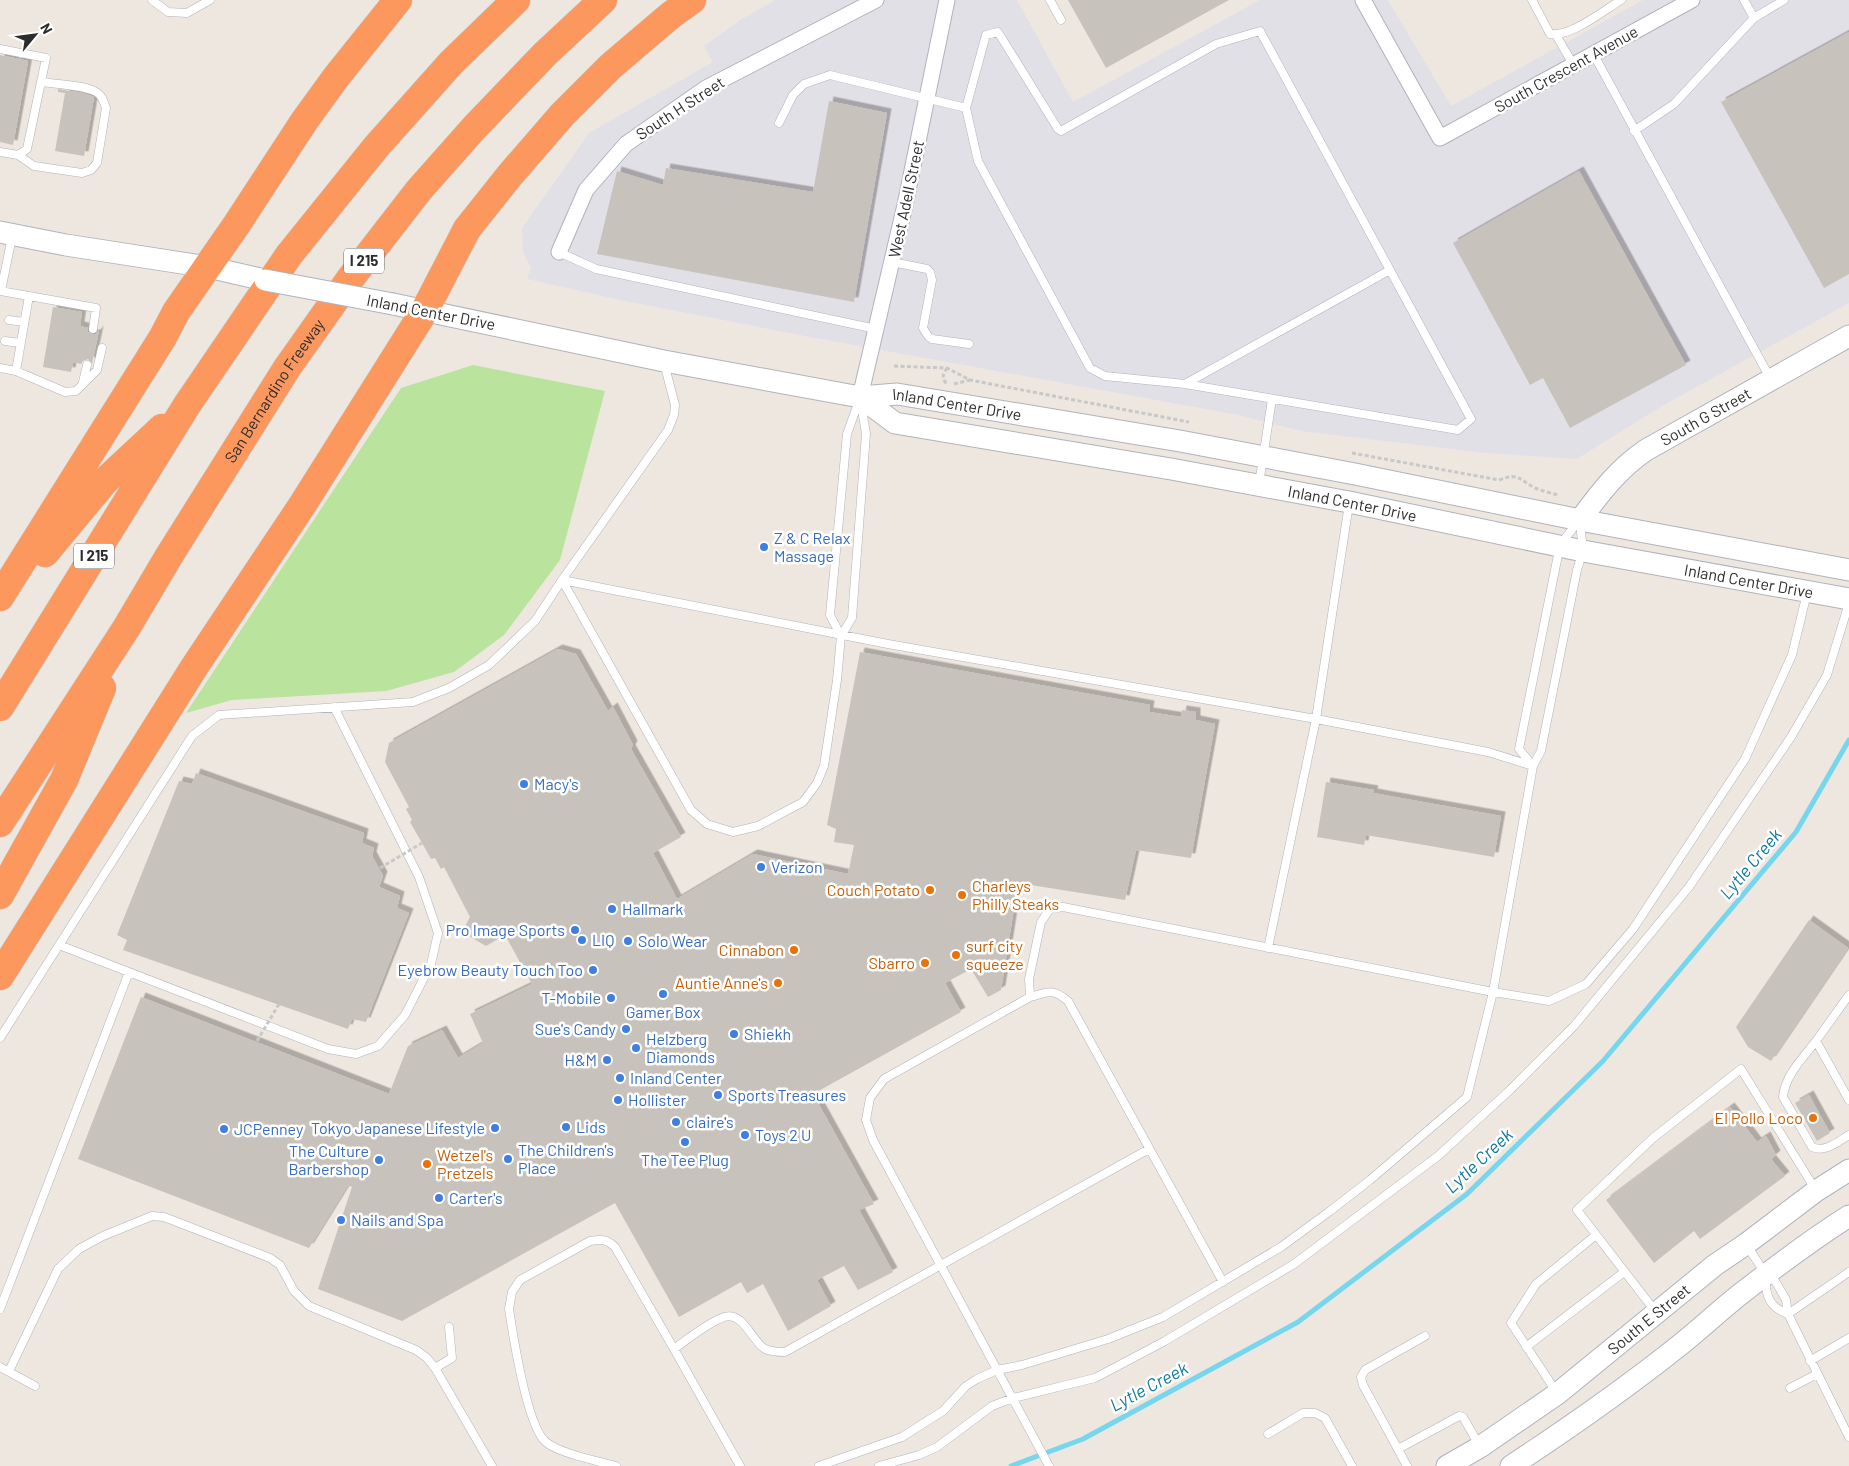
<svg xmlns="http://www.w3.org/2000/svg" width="1849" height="1466" font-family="Barlow,sans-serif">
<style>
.industrial{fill:#e2e0e7}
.green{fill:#bae39e}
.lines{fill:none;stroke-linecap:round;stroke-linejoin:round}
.stream{stroke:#75d6ee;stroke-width:5}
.building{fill:#c7c2bb;filter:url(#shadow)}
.lane-casing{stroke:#b0b3bd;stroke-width:9}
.street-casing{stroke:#b0b3bd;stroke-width:17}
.secondary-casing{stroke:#b0b3bd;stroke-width:23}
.highway-casing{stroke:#c8c8c8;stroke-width:29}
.path{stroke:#c8c8c8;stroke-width:3;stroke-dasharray:4 2.5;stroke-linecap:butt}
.lane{stroke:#fff;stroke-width:8}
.street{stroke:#fff;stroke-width:15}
.secondary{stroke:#fff;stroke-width:21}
.highway{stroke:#fc975d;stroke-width:28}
.secondary-bridge-casing{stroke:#b0b3bd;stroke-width:23;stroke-linecap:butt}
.path-bridge{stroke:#c8c8c8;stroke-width:3;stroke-dasharray:4 2.5;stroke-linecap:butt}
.secondary-bridge{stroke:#fff;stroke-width:21}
.shop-dot{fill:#3f7fe0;stroke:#fff;stroke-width:2}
.food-dot{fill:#e8710a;stroke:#fff;stroke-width:2}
.labels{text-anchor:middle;stroke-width:5;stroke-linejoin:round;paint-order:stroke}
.shield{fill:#fff;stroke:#6c6c6c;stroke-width:1}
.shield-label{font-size:15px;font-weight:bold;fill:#2d2d2d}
.street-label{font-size:16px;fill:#2d2d2d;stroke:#fff}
.shop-label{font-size:16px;fill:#366cbe;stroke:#fff;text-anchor:start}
.food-label{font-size:16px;fill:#c56008;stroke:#fff;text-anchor:end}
.water-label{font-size:18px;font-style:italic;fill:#0f789f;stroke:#fff}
</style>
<defs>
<filter id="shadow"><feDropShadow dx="4.5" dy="-4.5" stdDeviation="0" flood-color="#0004"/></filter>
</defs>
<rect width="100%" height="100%" fill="#eee7e0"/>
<path class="industrial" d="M 775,0 L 1017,0 L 1073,102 L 1260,0 L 1388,0 L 1451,106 L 1643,0 L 1849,0 L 1849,303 L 1664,405 L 1577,459 L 1485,453 L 1301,431 L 1238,415 L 810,337 L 620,300 L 527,279 L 531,268 L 523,252 L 522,228 L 589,133 L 713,62 L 704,46 L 739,21 Z"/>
<path class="green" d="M 473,365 L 605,391 L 560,560 L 504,635 L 454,672 L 386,691 L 232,700 L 186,713 L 401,388 Z"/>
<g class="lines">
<path class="stream" d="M 1011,1466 L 1083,1439 L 1298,1322 L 1467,1194 L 1603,1061 L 1796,832 L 1849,740"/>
</g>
<path class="building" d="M 1068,0 L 1229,0 L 1106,68 Z
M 1849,32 L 1849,274 L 1824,288 L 1721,102 Z
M 0,55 L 28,61 L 13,145 L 0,142 Z
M 58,89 L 83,93 L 94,97 L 84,156 L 55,151 L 65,93 L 58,92 Z
M 829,101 L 887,113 L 854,302 L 597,254 L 617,171 L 663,185 L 666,168 L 813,192 Z
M 1579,171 L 1686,365 L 1570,428 L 1543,378 L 1530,385 L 1453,243 Z
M 53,307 L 82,312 L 80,326 L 88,328 L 88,332 L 92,334 L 96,334 L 99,330 L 92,364 L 88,359 L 83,361 L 81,364 L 73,362 L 71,372 L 43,367 Z
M 558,649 L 576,654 L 608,711 L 613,707 L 633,745 L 631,749 L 681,837 L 653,853 L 677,899 L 753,854 L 848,874 L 854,845 L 834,842 L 836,829 L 827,825 L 860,652 L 1150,705 L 1149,712 L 1181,717 L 1182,710 L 1196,712 L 1196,720 L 1215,724 L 1191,858 L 1136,850 L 1125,900 L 1018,883 L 1001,990 L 988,997 L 971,969 L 945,983 L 961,1012 L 813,1094 L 874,1204 L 859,1210 L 893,1272 L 858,1290 L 844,1266 L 817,1280 L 831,1306 L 788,1331 L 763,1284 L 747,1293 L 741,1282 L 679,1317 L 615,1203 L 402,1321 L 318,1289 L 352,1187 L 348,1185 L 309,1248 L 78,1159 L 141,997 L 389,1094 L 408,1046 L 442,1030 L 458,1058 L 483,1043 L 470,1014 L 532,984 L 505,935 L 486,946 L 462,932 L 470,917 L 444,867 L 441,869 L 435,858 L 431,859 L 422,843 L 410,822 L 412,820 L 406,809 L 409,807 L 385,762 L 389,743 Z
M 196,773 L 364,833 L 362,843 L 374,848 L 372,856 L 383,876 L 379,887 L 400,896 L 397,908 L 409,913 L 366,1022 L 352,1019 L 348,1029 L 123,950 L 127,940 L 117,935 L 179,781 L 192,784 Z
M 1326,782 L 1374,790 L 1373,793 L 1501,816 L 1494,857 L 1366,835 L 1364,845 L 1317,837 Z
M 1809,920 L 1848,948 L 1771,1061 L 1748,1047 L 1736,1027 Z
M 1809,1095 L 1830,1133 L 1817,1141 L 1795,1103 Z
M 1730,1107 L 1757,1142 L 1766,1136 L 1776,1155 L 1771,1159 L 1785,1176 L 1700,1239 L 1694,1231 L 1654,1263 L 1606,1200 Z"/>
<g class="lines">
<g class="lane-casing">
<path id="lane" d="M 152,0 L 168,12 L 187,13 L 210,0
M 1050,0 L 1061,20
M 1532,0 L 1550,34 C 1571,37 1603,11 1621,0
M 1744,0 L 1754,18
M 1556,35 L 1574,66
M 0,49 L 46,58 L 27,149 L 18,155 L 0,152
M 1594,55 L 1770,378
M 779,123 L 793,95 L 804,84 L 830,75 L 966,108 L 978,161 L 1090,368 L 1105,376 L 1185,384 L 1458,430 L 1471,419 L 1260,31 L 1216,44 L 1061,131 L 1058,129 L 998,32 L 986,35 L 966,108
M 1634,131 L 1674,104 L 1754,18 L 1784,0
M 18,155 L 34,166 L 82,173 L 91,170 L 97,163 L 106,108 C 104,102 102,95 96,92 C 85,85 55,84 41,82
M 559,252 L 596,269 L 876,329
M 892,262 L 927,269 L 930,272 L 932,280 L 923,328 L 928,336 L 932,339 L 969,344
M 0,291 L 29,296 L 16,371 L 0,368
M 1,291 L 12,237
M 29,296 L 96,308 L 93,329
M 9,320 L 24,322
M 5,341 L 20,343
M 16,371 L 65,392 L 76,391 L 97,370 L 102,348
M 83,382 L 87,365
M 1185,384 L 1390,270
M 1259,484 L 1272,399
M 562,580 L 888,644 L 1316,719 L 1349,504
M 562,580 L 691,810 L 707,824 L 733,832 L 758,826 L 803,802 L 817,783 L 824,766 L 837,680 L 841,636 L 852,618 L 866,434 L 861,403
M 841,636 L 830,615 L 847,434 L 860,398
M 1533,766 L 1519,749 L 1560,545 L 1577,523
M 59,945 L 328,1049 L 356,1054 L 378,1046 L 405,1015 L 431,964 L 438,933 L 419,877 L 334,707
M 1268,948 L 1316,719 L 1488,752 L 1533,766
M 1849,995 L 1816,1041 L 1849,1100
M 1030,997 L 1029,979 L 1041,922 L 1050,909 L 1063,907 L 1493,992 L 1533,766 L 1541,751 L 1577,570 L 1583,551 L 1580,522
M 0,1038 L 192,736 L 219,715 L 413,702 L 449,688 L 489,665 L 535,621 L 562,580 L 668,430 L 674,415 L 675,405 L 664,363
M 1816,1041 C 1803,1058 1785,1075 1783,1097 L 1812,1147 C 1825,1153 1837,1142 1849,1135
M 1746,1244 L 1766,1275 L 1775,1281 L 1781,1291 L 1786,1300 L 1788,1314 L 1849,1437
M 1766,1279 C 1765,1297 1771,1308 1788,1314
M 0,1309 L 129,972
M 1655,1311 L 1577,1210 L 1653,1138 L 1741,1069 L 1815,1189
M 1788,1314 L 1849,1272
M 1526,1347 L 1624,1272
M 674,1349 L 740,1466
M 1810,1361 L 1849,1338
M 0,1367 L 35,1386
M 435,1368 L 452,1358 L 449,1327
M 9,1371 L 58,1269 L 79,1249 L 103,1236 L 152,1216 L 164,1217 L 270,1258 L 280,1265 L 294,1291 L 309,1306 L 416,1350 L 427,1358 L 435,1368 L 492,1466
M 1790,1388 L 1817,1374
M 1557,1393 L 1511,1323 L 1536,1284 L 1596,1235
M 1268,1434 L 1303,1413 L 1315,1413 L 1325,1418 L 1352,1466
M 1398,1449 L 1459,1416 L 1463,1417 L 1479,1445
M 616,1466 C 598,1461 562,1454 547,1443 C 527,1429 513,1335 509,1309 L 512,1292 L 520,1280 L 590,1241 C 601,1239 607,1239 615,1247 L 674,1349 C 688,1339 707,1323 724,1317 C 744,1311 752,1342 765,1349 C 772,1352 778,1352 785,1352 L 1149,1149
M 819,1466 L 902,1437 L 943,1411 L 966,1386 L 977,1379 L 997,1370 L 1022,1365 L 1108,1339 L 1163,1317 L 1281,1247 L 1330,1211 L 1370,1180 L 1467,1097 L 1493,992 L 1549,1001 L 1586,984 L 1633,929 L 1745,759 L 1792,655 L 1807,593
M 879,1466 L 919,1455 L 937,1447 L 992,1406 L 1013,1398 L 1095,1378 L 1165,1341 L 1294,1264 L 1438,1156 L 1510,1090 L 1574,1026 L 1689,887 L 1791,737 L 1827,675 L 1849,603
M 1049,1466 L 873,1140 L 866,1120 L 870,1098 L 884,1079 L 1030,997 C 1049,992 1052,988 1068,1001 L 1223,1282
M 1407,1466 L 1363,1385 L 1361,1377 L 1365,1370 L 1425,1336"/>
</g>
<g class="street-casing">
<path id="street" d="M 1363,0 L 1440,138 L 1692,0
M 559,252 L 586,190 L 626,144 L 706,88 L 876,0
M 860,397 L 905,205 L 947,0"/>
</g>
<g class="secondary-casing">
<g id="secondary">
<path d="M 0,232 L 66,245 L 208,267 L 265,280"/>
<path id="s1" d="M 393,304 L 664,361 L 860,397 L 897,394 L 1180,441 L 1355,474 L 1580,520 L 1849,570"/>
<path id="s2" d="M 860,397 L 895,423 L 1171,469 L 1349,502 L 1583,551 L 1849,599"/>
<path id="s3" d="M 1580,520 C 1600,493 1618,469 1646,450 L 1849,336"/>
<path id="s4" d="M 1447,1466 L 1480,1447 L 1557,1394 L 1715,1265 L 1746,1244 L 1816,1191 L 1849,1170"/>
<path d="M 1511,1466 C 1569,1428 1626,1388 1680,1345 C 1700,1329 1718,1312 1738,1296 C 1774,1268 1811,1240 1849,1216"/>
</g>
</g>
<g class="highway-casing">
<g id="highway">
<path d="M 45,553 L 104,482 L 162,428"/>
<path d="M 0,597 L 163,337 L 176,312 L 237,224 L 305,120 L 337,76 L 398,0"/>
<path d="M 0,707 L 187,405 L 289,255 L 376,147 L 451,63 L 516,0"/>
<path id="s5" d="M 0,823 L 127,627 L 169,556 L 287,368 L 350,279 L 419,190 L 474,128 L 545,54 L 603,0"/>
<path d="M 0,895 L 64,780 L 102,688"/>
<path d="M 0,976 L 195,666 L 303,504 L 398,353 L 425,310 L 467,229 L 510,175 L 562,115 L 611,66 L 671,15 L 692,0"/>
</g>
</g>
<path class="path" d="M 894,366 L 947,368 L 970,380 L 1189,422
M 947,368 C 943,374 942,376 945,382 L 948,383
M 954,384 L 970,380
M 1352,453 L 1499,480 C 1520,472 1519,480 1535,488 C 1542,491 1551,493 1558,495"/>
<use href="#lane" class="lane"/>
<use href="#street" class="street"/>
<use href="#secondary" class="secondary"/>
<use href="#highway" class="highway"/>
<g class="secondary-bridge-casing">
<path id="secondary-bridge" d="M 265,280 L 393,304"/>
</g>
<path class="path-bridge" d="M 380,868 L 422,843
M 257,1041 L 279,1004"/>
<use href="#secondary-bridge" class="secondary-bridge"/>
</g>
<g class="shop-dot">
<circle cx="764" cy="547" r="5"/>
<circle cx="524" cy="784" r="5"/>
<circle cx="761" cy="867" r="5"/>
<circle cx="612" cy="909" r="5"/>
<circle cx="575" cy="930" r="5"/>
<circle cx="582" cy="940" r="5"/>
<circle cx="628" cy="941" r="5"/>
<circle cx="593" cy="970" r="5"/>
<circle cx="663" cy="994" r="5"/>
<circle cx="611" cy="998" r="5"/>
<circle cx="626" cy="1029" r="5"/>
<circle cx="734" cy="1034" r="5"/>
<circle cx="636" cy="1048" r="5"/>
<circle cx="607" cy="1060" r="5"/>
<circle cx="620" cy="1078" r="5"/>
<circle cx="718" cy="1095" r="5"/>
<circle cx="618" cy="1100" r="5"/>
<circle cx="676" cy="1122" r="5"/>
<circle cx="566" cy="1127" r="5"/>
<circle cx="495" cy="1128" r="5"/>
<circle cx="224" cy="1129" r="5"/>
<circle cx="745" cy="1135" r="5"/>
<circle cx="685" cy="1142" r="5"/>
<circle cx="508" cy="1159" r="5"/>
<circle cx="379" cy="1160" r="5"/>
<circle cx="439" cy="1198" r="5"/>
<circle cx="341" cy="1220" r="5"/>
</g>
<g class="food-dot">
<circle cx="930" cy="890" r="5"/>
<circle cx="962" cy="895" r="5"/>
<circle cx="794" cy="950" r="5"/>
<circle cx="956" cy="955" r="5"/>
<circle cx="925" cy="963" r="5"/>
<circle cx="778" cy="983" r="5"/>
<circle cx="1813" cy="1118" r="5"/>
<circle cx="427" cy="1164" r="5"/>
</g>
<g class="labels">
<g class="shield">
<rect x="344" y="248.5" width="40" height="25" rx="4"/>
<rect x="74" y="543.5" width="40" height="25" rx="4"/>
</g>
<g class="shield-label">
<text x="364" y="266">I 215</text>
<text x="94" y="561">I 215</text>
</g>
<g class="street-label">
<text transform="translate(1566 69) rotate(-29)" y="6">South Crescent Avenue</text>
<text transform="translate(680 108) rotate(-33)" y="6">South H Street</text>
<text transform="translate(906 199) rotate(-78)" y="6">West Adell Street</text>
<text transform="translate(431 312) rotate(11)" y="6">Inland Center Drive</text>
<text dy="6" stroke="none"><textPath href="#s5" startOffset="512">San Bernardino Freeway</textPath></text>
<text dy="6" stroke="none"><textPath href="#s1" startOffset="574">Inland Center Drive</textPath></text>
<text dy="6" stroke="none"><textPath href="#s3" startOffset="165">South G Street</textPath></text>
<text dy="6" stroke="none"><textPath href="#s2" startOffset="508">Inland Center Drive</textPath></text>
<text dy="6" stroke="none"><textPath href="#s2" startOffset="912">Inland Center Drive</textPath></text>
<text dy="6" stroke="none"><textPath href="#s4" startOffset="250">South E Street</textPath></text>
</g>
<g class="shop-label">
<text x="774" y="544">Z &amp; C Relax<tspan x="774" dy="18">Massage</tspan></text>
<text x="534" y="790">Macy's</text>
<text x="771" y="873">Verizon</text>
<text x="622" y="915">Hallmark</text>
<text x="565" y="936" text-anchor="end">Pro Image Sports</text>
<text x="592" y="946">LIQ</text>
<text x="638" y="947">Solo Wear</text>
<text x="583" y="976" text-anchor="end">Eyebrow Beauty Touch Too</text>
<text x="601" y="1004" text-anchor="end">T-Mobile</text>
<text x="663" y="1018" text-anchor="middle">Gamer Box</text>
<text x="616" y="1035" text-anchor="end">Sue's Candy</text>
<text x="744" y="1040">Shiekh</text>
<text x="646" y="1045">Helzberg<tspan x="646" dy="18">Diamonds</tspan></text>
<text x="597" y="1066" text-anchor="end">H&amp;M</text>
<text x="630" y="1084">Inland Center</text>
<text x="728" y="1101">Sports Treasures</text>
<text x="628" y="1106">Hollister</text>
<text x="686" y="1128">claire's</text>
<text x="576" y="1133">Lids</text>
<text x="485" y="1134" text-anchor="end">Tokyo Japanese Lifestyle</text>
<text x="234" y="1135">JCPenney</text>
<text x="755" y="1141">Toys 2 U</text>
<text x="518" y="1156">The Children's<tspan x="518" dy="18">Place</tspan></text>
<text x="369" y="1157" text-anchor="end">The Culture<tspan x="369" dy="18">Barbershop</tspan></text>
<text x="685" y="1166" text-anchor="middle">The Tee Plug</text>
<text x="449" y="1204">Carter's</text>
<text x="351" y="1226">Nails and Spa</text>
</g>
<g class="food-label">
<text x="972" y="892" text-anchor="start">Charleys<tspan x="972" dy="18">Philly Steaks</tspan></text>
<text x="920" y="896">Couch Potato</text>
<text x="966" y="952" text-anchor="start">surf city<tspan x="966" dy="18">squeeze</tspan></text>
<text x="784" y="956">Cinnabon</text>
<text x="915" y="969">Sbarro</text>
<text x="768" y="989">Auntie Anne's</text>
<text x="1803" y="1124">El Pollo Loco</text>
<text x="437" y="1161" text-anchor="start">Wetzel's<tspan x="437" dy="18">Pretzels</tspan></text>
</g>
<g class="water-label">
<text transform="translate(1751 864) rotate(-50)" y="6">Lytle Creek</text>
<text transform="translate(1479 1161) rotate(-43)" y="6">Lytle Creek</text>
<text transform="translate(1149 1387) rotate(-28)" y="6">Lytle Creek</text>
</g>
</g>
<g transform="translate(35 35) rotate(61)" stroke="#ffffff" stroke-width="4" paint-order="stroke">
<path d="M0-4L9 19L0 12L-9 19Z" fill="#2d2d2d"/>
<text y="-8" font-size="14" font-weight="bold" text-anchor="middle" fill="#2d2d2d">N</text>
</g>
</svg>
